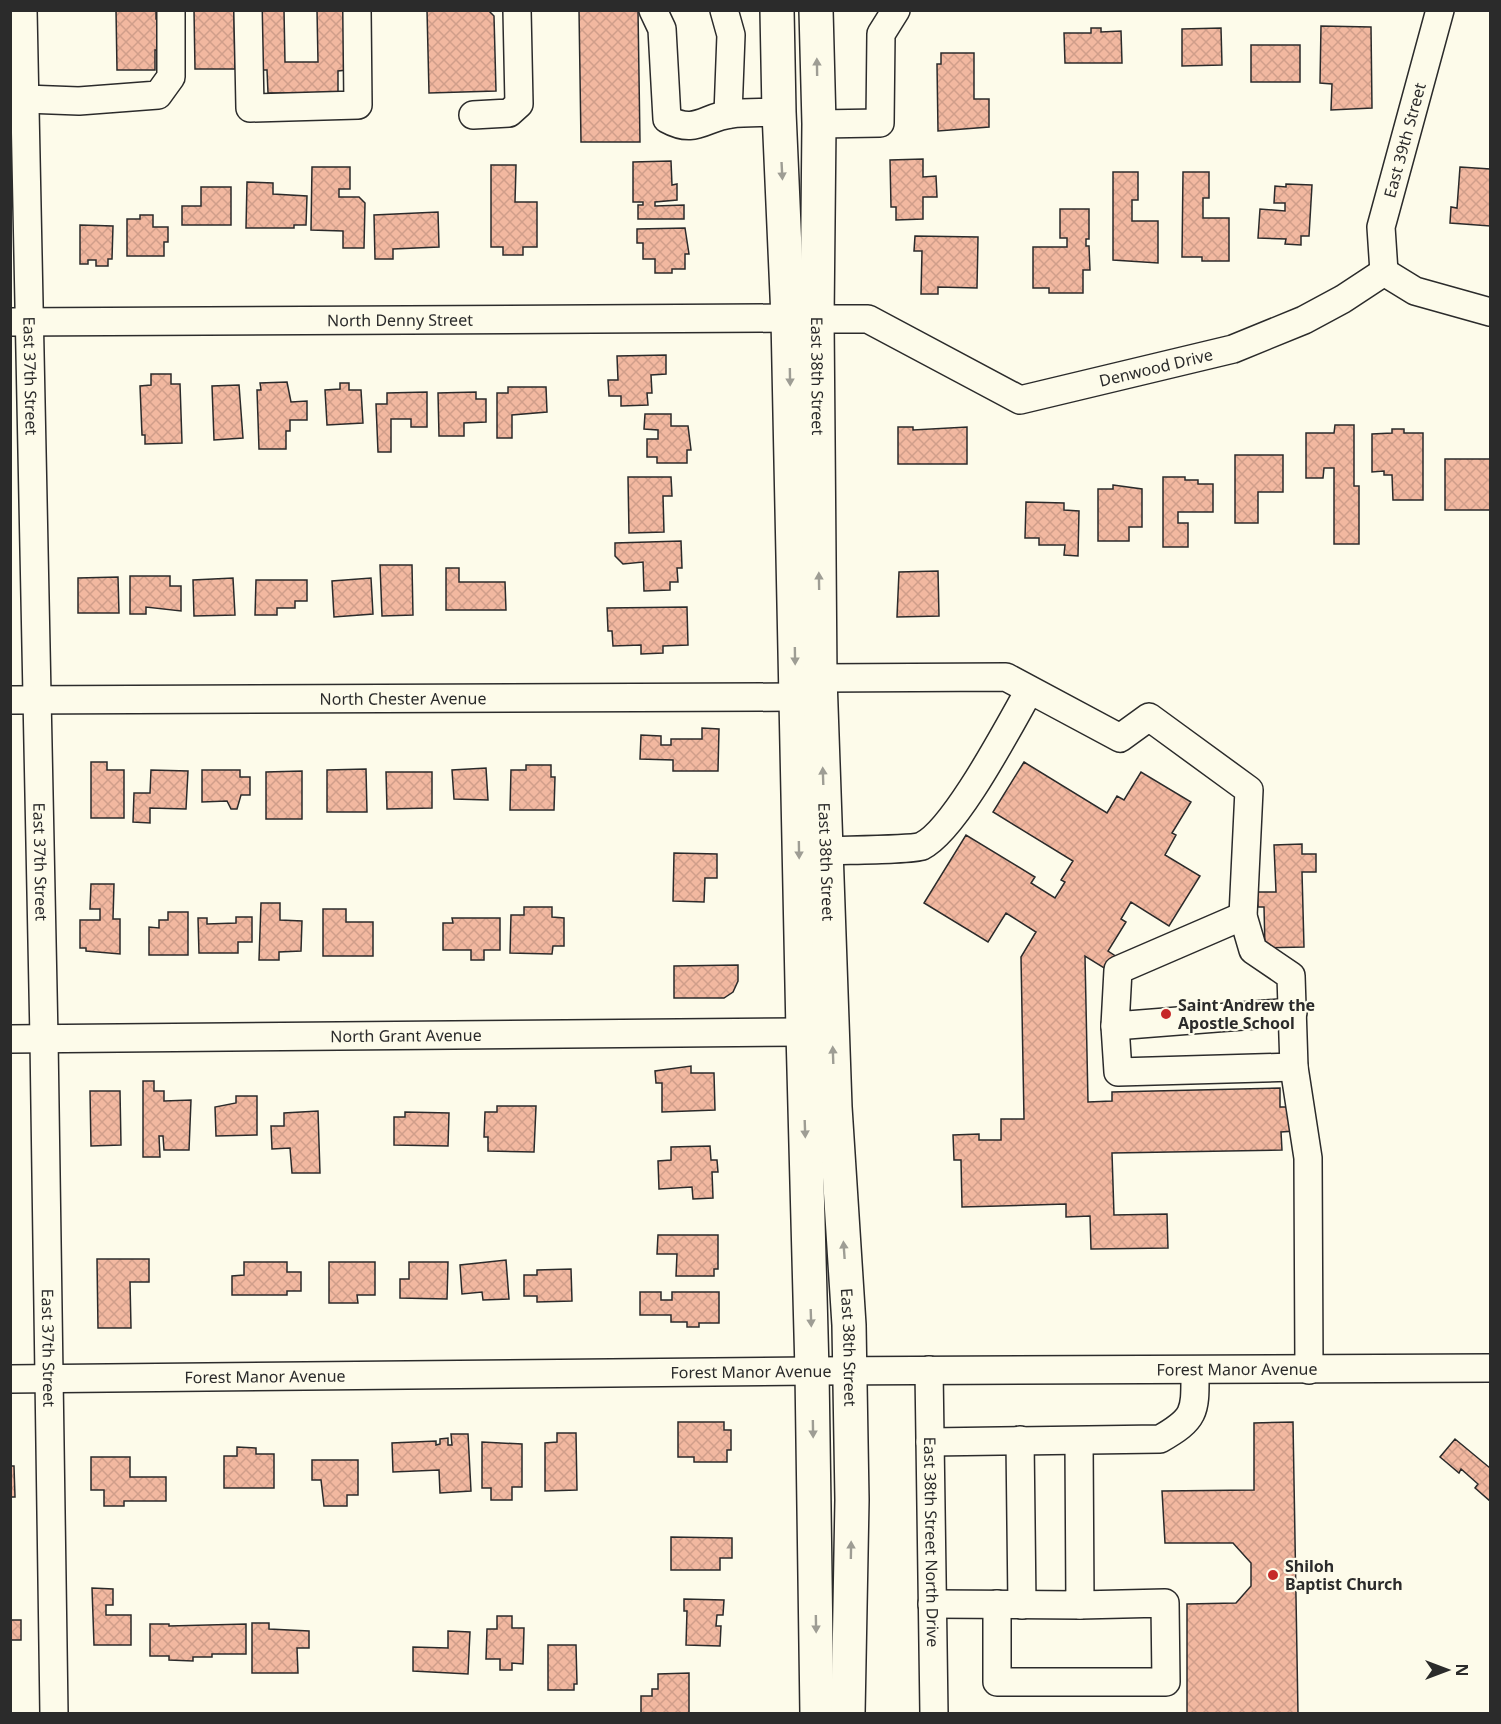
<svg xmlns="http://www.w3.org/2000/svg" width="1501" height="1724" font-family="'Noto Sans',sans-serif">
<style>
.building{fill:url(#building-cross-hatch);stroke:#2b2b2b;stroke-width:1.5}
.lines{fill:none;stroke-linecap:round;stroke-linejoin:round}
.minor-casing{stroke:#2b2b2b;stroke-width:30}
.major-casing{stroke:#2b2b2b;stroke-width:36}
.minor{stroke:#fdfbea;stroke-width:27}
.major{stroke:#fdfbea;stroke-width:33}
.oneway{fill:#9e9d94}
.poi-dot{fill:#c62828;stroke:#fdfbea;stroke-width:2}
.labels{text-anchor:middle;stroke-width:4.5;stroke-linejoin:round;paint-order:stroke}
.street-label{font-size:16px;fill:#2b2b2b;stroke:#fdfbea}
.poi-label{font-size:16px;font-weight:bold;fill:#2b2b2b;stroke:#fdfbea;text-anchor:start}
</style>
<defs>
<pattern id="building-cross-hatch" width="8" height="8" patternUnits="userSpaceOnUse" patternTransform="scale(1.5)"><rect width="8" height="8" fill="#f2b8a0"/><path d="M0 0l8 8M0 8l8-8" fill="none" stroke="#d09e8a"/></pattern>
</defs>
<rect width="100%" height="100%" fill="#fdfbea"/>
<path class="building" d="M 116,10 L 156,10 L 156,19 L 168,19 L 169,50 L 155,50 L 155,70 L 117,70 Z
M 194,10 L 234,10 L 235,69 L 195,69 Z
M 254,10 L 284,10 L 285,62 L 318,62 L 317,10 L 347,10 L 347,70 L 338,71 L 338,93 L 268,93 L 267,70 L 255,70 Z
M 427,10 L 488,10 L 494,16 L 496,91 L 429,93 Z
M 579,10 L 638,10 L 640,142 L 581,142 Z
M 1321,26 L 1371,27 L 1372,108 L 1331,110 L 1332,84 L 1320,83 Z
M 1091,28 L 1101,28 L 1101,32 L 1121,31 L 1122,63 L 1065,63 L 1064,33 L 1091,33 Z
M 1221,28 L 1222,65 L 1182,66 L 1182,29 Z
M 1251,45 L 1300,45 L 1300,82 L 1251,82 Z
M 941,53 L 974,53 L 974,99 L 989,99 L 989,127 L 938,131 L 937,64 L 941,64 Z
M 923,159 L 923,177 L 936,176 L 937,197 L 923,197 L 923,219 L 896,220 L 896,207 L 891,207 L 890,160 Z
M 671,161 L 672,185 L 677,184 L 677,200 L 655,202 L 655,206 L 684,205 L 684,219 L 638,219 L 638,205 L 643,205 L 643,202 L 633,202 L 633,162 Z
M 491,165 L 516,165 L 515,202 L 537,202 L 537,247 L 523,247 L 523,255 L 503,255 L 503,247 L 491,247 Z
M 312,167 L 350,167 L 350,189 L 339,189 L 339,197 L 359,197 L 365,203 L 364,248 L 343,248 L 343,231 L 311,230 Z
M 1460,167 L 1490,169 L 1490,226 L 1450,223 L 1451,207 L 1457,208 Z
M 1113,172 L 1138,172 L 1138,200 L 1132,200 L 1132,221 L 1158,221 L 1158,263 L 1113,260 Z
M 1183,172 L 1209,172 L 1209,198 L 1203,198 L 1203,218 L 1229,218 L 1229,261 L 1202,261 L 1202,257 L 1182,257 Z
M 247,182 L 273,183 L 273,194 L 307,196 L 306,225 L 294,225 L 294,228 L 246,228 Z
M 1286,184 L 1312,185 L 1309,236 L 1301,236 L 1301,245 L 1285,244 L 1286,239 L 1258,238 L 1260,209 L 1285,211 L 1285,203 L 1274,203 L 1275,186 L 1286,187 Z
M 201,187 L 231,187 L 231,225 L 182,225 L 182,206 L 201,206 Z
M 1060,209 L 1089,209 L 1089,239 L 1086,239 L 1086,246 L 1089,246 L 1090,270 L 1083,270 L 1083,293 L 1049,293 L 1049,288 L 1033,288 L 1033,247 L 1067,247 L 1067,238 L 1060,238 Z
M 438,212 L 439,247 L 393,249 L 393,259 L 375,259 L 374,215 Z
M 140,215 L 153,215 L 153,227 L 168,227 L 168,242 L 164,242 L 164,256 L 127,256 L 127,219 L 140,219 Z
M 80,225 L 113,226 L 112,259 L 108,259 L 108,266 L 96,266 L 96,260 L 88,260 L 88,264 L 80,264 Z
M 685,228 L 689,254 L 685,254 L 685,269 L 672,269 L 672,273 L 655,273 L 655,259 L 643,259 L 643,243 L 637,243 L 637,229 Z
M 915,236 L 978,237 L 977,288 L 938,287 L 938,294 L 921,294 L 922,251 L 914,251 Z
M 666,355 L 666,374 L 651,375 L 652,393 L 647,393 L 648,405 L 621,406 L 621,396 L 609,396 L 608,380 L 618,380 L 617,356 Z
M 151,374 L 171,374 L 171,384 L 180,384 L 182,443 L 145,444 L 145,435 L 142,435 L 140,386 L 151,385 Z
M 287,382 L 291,402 L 307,401 L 307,420 L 290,420 L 290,431 L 286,431 L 286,449 L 259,449 L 257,390 L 261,390 L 260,383 Z
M 340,383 L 349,383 L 349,390 L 361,390 L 363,423 L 327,425 L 325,390 L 340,389 Z
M 239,385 L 243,438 L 214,440 L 212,386 Z
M 508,387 L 546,387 L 547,412 L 512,415 L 512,438 L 497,438 L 497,393 L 508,393 Z
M 427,392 L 427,427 L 411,427 L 411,419 L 391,419 L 391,452 L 378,452 L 376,404 L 387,404 L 387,393 Z
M 476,392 L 476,399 L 486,399 L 486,422 L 464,423 L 464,436 L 439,436 L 438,393 Z
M 645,414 L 671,414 L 671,426 L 688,426 L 691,450 L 687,450 L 687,463 L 657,463 L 657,457 L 647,457 L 647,439 L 658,439 L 658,430 L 644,429 Z
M 1335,425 L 1354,425 L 1354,486 L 1359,486 L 1359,544 L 1334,544 L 1334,468 L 1324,468 L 1323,478 L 1306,478 L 1306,433 L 1334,433 Z
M 898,427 L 913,427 L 913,430 L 967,427 L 967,464 L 898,464 Z
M 1392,429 L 1404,429 L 1404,433 L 1423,433 L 1423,500 L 1393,500 L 1392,475 L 1384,475 L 1384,471 L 1372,472 L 1372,434 L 1392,433 Z
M 1235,455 L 1283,455 L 1283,492 L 1258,492 L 1258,523 L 1235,523 Z
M 1445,459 L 1490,459 L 1490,510 L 1445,510 Z
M 628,477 L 671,477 L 672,496 L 663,496 L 664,532 L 629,533 Z
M 1163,477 L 1185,477 L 1185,480 L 1198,480 L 1198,484 L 1213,484 L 1213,512 L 1178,512 L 1178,523 L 1188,523 L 1188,547 L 1163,547 Z
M 1113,485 L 1142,489 L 1142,527 L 1129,527 L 1129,541 L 1098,541 L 1098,489 L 1113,489 Z
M 1026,502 L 1064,503 L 1064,510 L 1079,511 L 1078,556 L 1064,555 L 1065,545 L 1039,545 L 1039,538 L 1025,538 Z
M 681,541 L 682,568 L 677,568 L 678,582 L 670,582 L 670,590 L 644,591 L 643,562 L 623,564 L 615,556 L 615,543 Z
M 380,565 L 412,565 L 413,615 L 382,616 Z
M 446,568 L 459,568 L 459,582 L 505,582 L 506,610 L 446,610 Z
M 938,571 L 939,616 L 897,617 L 899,572 Z
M 130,576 L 170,576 L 170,586 L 181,586 L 181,611 L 146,607 L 146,614 L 130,614 Z
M 118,577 L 119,613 L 78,613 L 78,578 Z
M 233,578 L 235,615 L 194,616 L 193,580 Z
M 371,578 L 373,614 L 334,617 L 332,581 Z
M 256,580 L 307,580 L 307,601 L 295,601 L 295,608 L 277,608 L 277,615 L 255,615 Z
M 687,607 L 688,645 L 663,646 L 663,653 L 641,654 L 641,645 L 613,646 L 612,631 L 608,631 L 607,608 Z
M 702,728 L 719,729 L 718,771 L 673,771 L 673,760 L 640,759 L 641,735 L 661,736 L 661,745 L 671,745 L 671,739 L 702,739 Z
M 91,762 L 107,762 L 107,770 L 124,770 L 124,818 L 91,818 Z
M 1024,762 L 1107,813 L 1117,796 L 1124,800 L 1141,772 L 1191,802 L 1172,833 L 1176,835 L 1165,855 L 1200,876 L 1169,926 L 1131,902 L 1121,919 L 1126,922 L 1108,951 L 1117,957 L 1109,971 L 1085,956 L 1088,1102 L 1112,1101 L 1112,1092 L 1280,1088 L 1280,1107 L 1295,1107 L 1295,1131 L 1281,1132 L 1282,1150 L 1112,1153 L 1114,1215 L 1167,1214 L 1168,1248 L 1091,1249 L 1090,1216 L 1066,1217 L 1066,1204 L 962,1207 L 961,1160 L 954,1160 L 953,1135 L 979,1134 L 979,1140 L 1001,1140 L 1001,1119 L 1024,1119 L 1021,957 L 1036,932 L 1006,913 L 988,942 L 924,903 L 966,835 L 1035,877 L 1031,883 L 1055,898 L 1065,882 L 1061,880 L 1073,861 L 993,812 Z
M 526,765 L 551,765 L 551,777 L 555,777 L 554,810 L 510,810 L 511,770 L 526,770 Z
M 486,768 L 488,800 L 454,799 L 452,770 Z
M 366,769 L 367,812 L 327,812 L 327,770 Z
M 151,770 L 188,771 L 186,809 L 150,808 L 150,823 L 133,822 L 134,793 L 150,793 Z
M 202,770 L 240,770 L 240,777 L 250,777 L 250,795 L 241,795 L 237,809 L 231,809 L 227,801 L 202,802 Z
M 302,771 L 302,819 L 266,819 L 266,772 Z
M 386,772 L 432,772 L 432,808 L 387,809 Z
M 1302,844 L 1302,854 L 1316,854 L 1316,872 L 1302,872 L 1304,947 L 1265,948 L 1264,907 L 1258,907 L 1257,892 L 1276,892 L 1274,845 Z
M 674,853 L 717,854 L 717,878 L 705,878 L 704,902 L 673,901 Z
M 91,884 L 114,884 L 113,919 L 120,919 L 120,954 L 86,951 L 86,948 L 80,948 L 80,920 L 100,920 L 100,909 L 90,909 Z
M 261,903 L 280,903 L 280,920 L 302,921 L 301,951 L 279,952 L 279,960 L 259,960 Z
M 524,907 L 552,907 L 552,917 L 564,918 L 564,946 L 553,946 L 552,954 L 510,953 L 511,915 L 524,915 Z
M 323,909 L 346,909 L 346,922 L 373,922 L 373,956 L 323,956 Z
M 168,912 L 188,912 L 188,955 L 149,955 L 149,927 L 159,928 L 159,920 L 168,920 Z
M 236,917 L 252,917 L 252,942 L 238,942 L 238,953 L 199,953 L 198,918 L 207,918 L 207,924 L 236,923 Z
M 452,918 L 500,918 L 500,950 L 484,950 L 484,960 L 471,960 L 471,950 L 443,950 L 443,923 L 453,923 Z
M 738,965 L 738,981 L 733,992 L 724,998 L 674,998 L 674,966 Z
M 691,1066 L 691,1073 L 714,1073 L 715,1110 L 662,1112 L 662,1083 L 656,1083 L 655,1071 Z
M 143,1081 L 154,1081 L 154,1091 L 164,1091 L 164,1101 L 191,1100 L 189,1150 L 164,1150 L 163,1136 L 159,1136 L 160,1157 L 143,1157 Z
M 90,1091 L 120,1091 L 121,1145 L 91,1146 Z
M 236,1096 L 257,1096 L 257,1135 L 216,1136 L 215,1107 L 236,1103 Z
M 497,1106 L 536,1106 L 534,1152 L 488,1151 L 488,1137 L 484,1137 L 485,1112 L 497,1112 Z
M 318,1111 L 320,1173 L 292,1173 L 290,1148 L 272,1149 L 271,1126 L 284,1126 L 284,1113 Z
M 405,1112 L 449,1113 L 448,1146 L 394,1145 L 394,1117 L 405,1117 Z
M 710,1146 L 711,1160 L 717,1160 L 718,1172 L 712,1172 L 713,1198 L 693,1199 L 692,1187 L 659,1189 L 658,1161 L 671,1160 L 671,1147 Z
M 658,1235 L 718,1235 L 718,1269 L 714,1269 L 714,1276 L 676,1276 L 677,1254 L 657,1254 Z
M 97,1259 L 149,1259 L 149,1282 L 130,1282 L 131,1328 L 98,1328 Z
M 506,1260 L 509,1299 L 483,1300 L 482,1292 L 462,1294 L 460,1265 Z
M 244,1262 L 287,1262 L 287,1272 L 301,1272 L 301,1291 L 287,1291 L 287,1295 L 232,1295 L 232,1276 L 244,1275 Z
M 329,1262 L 375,1262 L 375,1295 L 357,1295 L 358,1303 L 329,1303 Z
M 409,1262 L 448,1262 L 447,1299 L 400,1298 L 400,1279 L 409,1279 Z
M 571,1269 L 572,1301 L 537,1302 L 537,1296 L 524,1296 L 524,1275 L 537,1275 L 537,1270 Z
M 640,1292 L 661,1292 L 661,1300 L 672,1300 L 672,1292 L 719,1292 L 719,1323 L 699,1323 L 699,1327 L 687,1327 L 687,1322 L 671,1322 L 671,1315 L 640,1315 Z
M 678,1422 L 724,1422 L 724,1430 L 731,1430 L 731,1450 L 727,1450 L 727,1462 L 694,1462 L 694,1457 L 678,1457 Z
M 1293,1422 L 1298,1714 L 1187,1714 L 1187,1604 L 1236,1603 L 1251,1586 L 1251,1563 L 1233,1543 L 1165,1543 L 1162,1491 L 1254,1490 L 1254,1423 Z
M 557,1433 L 576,1433 L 577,1490 L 545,1491 L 545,1443 L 557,1442 Z
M 451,1434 L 468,1434 L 471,1491 L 440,1493 L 439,1470 L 393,1472 L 392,1443 L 436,1441 L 436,1445 L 440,1444 L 440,1439 L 448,1438 L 448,1445 L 452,1445 Z
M 1455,1439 L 1490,1468 L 1490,1501 L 1475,1488 L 1478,1484 L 1461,1469 L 1459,1473 L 1440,1457 Z
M 482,1442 L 522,1444 L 522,1487 L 512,1487 L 512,1500 L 491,1500 L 491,1488 L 482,1488 Z
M 237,1447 L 256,1448 L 256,1454 L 274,1454 L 274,1488 L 224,1488 L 224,1456 L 237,1456 Z
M 91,1457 L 130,1457 L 130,1477 L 166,1477 L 166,1501 L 124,1501 L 124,1506 L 104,1506 L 104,1490 L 91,1490 Z
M 312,1460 L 358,1460 L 358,1495 L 347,1495 L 347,1506 L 324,1506 L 321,1480 L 312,1480 Z
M 10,1466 L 14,1466 L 15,1497 L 10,1497 Z
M 671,1537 L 732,1538 L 732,1558 L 720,1558 L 720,1570 L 671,1570 Z
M 92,1588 L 113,1589 L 113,1605 L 106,1605 L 106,1615 L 131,1615 L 131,1645 L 94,1645 Z
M 684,1599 L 724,1600 L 723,1615 L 717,1615 L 716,1626 L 721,1626 L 720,1646 L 686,1645 L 687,1611 L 684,1611 Z
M 497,1616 L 512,1616 L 512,1628 L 524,1628 L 523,1664 L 512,1663 L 512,1670 L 500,1670 L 500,1659 L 486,1659 L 487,1629 L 497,1629 Z
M 10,1620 L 21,1620 L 21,1640 L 10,1640 Z
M 252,1623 L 269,1623 L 269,1629 L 309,1631 L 309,1648 L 297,1648 L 298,1673 L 252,1673 Z
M 150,1624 L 169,1624 L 169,1626 L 246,1624 L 246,1654 L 212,1654 L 212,1657 L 193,1657 L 193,1661 L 169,1660 L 169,1656 L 150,1656 Z
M 448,1631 L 470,1632 L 468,1674 L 413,1671 L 413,1647 L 448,1648 Z
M 548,1645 L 576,1645 L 577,1684 L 574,1684 L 574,1690 L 548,1690 Z
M 689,1673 L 689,1714 L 641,1714 L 641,1696 L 652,1696 L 652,1689 L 658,1689 L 658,1674 Z"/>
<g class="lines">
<g class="minor-casing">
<g id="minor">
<path id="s1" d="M 23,10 L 44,1039 L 54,1714"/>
<path d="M 248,10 L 250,108 L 358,105 L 357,10"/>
<path d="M 653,10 L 662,29 L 667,119 C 696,135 704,117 731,114 C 746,112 763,113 779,112"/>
<path d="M 724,10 L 731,35 L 728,114"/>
<path d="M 25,99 L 79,101 L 158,95 L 171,77 L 171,10"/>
<path d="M 473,115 L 509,113 L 519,104 L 517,10"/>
<path d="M 819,124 L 880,123 L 881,34 L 896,10"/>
<path id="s2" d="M 1384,272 L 1381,227 L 1440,10"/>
<path d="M 1384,272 L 1415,291 L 1490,312"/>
<path id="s3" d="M 817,319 L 868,319 L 1020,400 L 1233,349 L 1304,320 L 1343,299 L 1384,272"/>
<path id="s4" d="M 10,322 L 788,318"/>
<path d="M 820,678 L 1006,677 L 1120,738 L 1149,717 L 1249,790 L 1243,916 L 1253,950 L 1291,976 L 1294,1067 L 1308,1158 L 1309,1370"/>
<path id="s5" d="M 10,700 L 796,697"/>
<path d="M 825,851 C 842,850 912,850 922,846 C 955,830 1009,726 1029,691"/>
<path d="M 1243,916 L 1118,970 L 1115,1026 L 1293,1012"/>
<path d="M 1115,1026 L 1118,1072 L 1294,1067"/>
<path id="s6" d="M 10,1039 L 803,1032"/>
<path id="s7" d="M 929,1370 L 934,1714"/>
<path id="s8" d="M 10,1379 L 812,1371 L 1490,1368"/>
<path d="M 1020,1440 L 1022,1605"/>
<path d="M 930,1442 L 1160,1439 C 1197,1418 1195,1411 1195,1370"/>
<path d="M 932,1604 L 1080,1605 L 1079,1441"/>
<path d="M 997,1604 L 997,1682 L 1166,1682 L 1165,1603 L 1080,1605"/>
</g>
</g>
<g class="major-casing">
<g id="major">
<path d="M 777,10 L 779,112 L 788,318 L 803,1032 L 812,1371 L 817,1714"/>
<path id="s9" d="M 816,10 L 819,124 L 817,319 L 820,678 L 835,1107 L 849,1325 L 852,1500 L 848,1714"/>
</g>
</g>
<use href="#minor" class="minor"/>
<use href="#major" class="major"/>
</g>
<defs><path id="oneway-solid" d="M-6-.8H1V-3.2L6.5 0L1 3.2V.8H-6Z" transform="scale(1.5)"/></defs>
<g class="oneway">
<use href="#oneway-solid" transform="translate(817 67) rotate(-91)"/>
<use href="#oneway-solid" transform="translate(782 171) rotate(87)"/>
<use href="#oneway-solid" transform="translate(790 377) rotate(89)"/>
<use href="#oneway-solid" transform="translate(819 581) rotate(-91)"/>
<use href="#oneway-solid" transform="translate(795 656) rotate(89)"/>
<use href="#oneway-solid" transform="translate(823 776) rotate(-92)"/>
<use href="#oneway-solid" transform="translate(799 850) rotate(89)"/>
<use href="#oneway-solid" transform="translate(833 1055) rotate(-92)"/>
<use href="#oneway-solid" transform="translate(805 1129) rotate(88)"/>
<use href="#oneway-solid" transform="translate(844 1250) rotate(-94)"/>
<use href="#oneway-solid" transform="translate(811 1318) rotate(88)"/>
<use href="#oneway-solid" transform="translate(813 1429) rotate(89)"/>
<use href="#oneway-solid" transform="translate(851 1550) rotate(-89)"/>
<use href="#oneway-solid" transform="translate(816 1624) rotate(89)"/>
</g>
<g class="poi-dot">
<circle cx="1166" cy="1014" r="6"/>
<circle cx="1273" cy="1575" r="6"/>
</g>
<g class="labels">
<g class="street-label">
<text dy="6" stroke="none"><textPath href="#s2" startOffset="135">East 39th Street</textPath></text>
<text dy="6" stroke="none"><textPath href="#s4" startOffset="390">North Denny Street</textPath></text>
<text dy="6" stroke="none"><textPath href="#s3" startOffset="363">Denwood Drive</textPath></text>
<text dy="6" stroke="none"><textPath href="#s1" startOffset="366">East 37th Street</textPath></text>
<text dy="6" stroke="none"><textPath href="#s9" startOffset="366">East 38th Street</textPath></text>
<text dy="6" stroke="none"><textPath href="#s5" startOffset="393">North Chester Avenue</textPath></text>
<text dy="6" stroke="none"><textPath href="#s1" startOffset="852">East 37th Street</textPath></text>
<text dy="6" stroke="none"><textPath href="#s9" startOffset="852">East 38th Street</textPath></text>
<text dy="6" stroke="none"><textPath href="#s6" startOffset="396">North Grant Avenue</textPath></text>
<text dy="6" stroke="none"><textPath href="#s1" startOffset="1338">East 37th Street</textPath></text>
<text dy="6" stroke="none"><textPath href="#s9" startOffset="1338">East 38th Street</textPath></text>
<text dy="6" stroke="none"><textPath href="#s8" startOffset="1227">Forest Manor Avenue</textPath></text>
<text dy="6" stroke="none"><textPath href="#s8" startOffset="741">Forest Manor Avenue</textPath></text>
<text dy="6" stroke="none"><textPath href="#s8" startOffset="255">Forest Manor Avenue</textPath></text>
<text dy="6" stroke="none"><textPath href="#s7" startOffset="172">East 38th Street North Drive</textPath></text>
</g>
<g class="poi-label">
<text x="1178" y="1011">Saint Andrew the<tspan x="1178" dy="18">Apostle School</tspan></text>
<text x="1285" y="1572">Shiloh<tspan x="1285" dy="18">Baptist Church</tspan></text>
</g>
</g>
<rect width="1501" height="1724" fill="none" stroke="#2b2b2b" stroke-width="24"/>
<g transform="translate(1447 1670) rotate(90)" stroke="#fdfbea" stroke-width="4.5" paint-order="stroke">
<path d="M0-4.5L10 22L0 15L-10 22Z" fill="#2b2b2b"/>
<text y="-9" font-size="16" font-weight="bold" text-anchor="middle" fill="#2b2b2b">N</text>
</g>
</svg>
